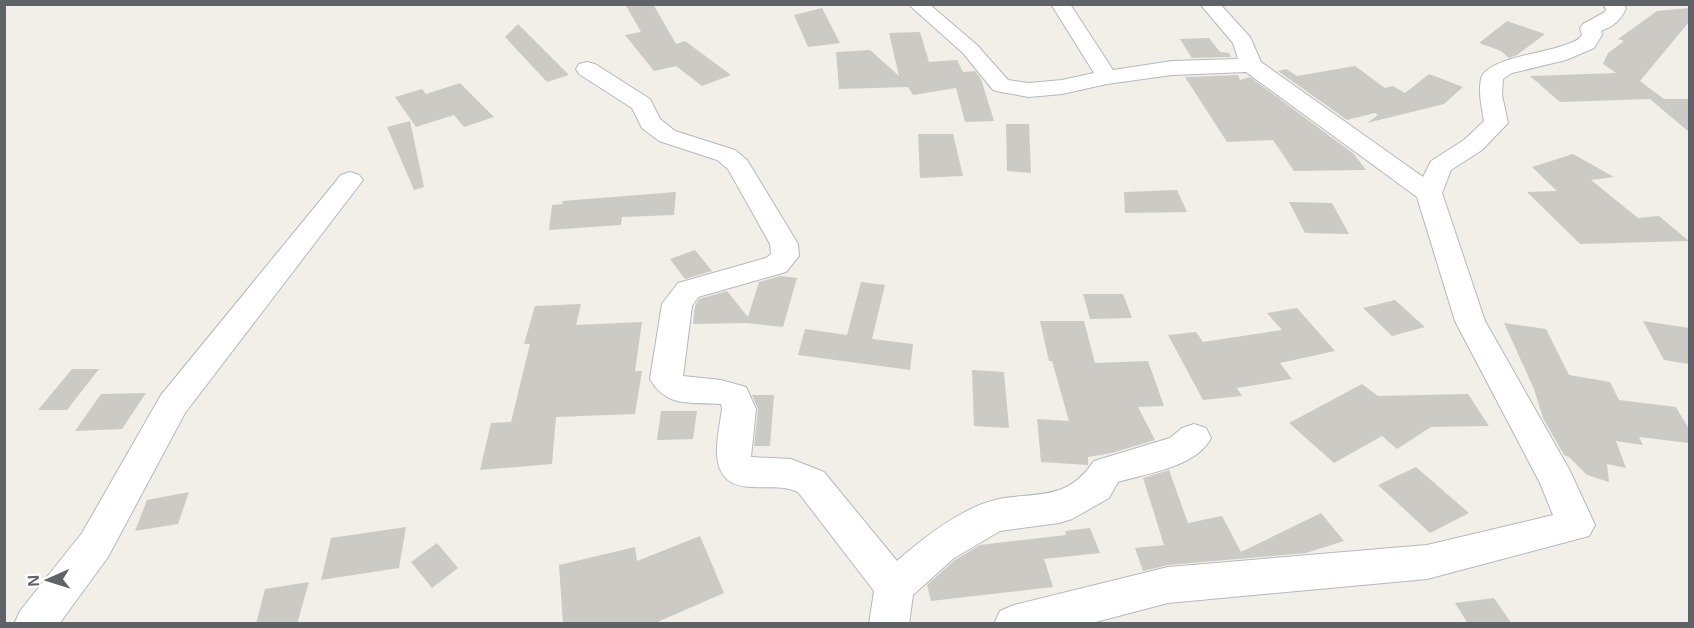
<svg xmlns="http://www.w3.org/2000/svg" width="1694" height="628" font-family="Arial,sans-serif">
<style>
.building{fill:#cccac5}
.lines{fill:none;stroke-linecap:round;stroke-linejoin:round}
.minor-casing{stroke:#b5b8bc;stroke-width:2}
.minor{fill:#fff;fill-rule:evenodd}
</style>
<rect width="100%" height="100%" fill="#f1efe8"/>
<path class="building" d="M 625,4 L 653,4 L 676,44 L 685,41 L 731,75 L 702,86 L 676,66 L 654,71 L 625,35 L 641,32 Z
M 822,8 L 840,43 L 808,47 L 794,15 Z
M 1689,8 L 1689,22 L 1640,81 L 1664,99 L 1689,99 L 1689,132 L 1650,99 L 1560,102 L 1530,76 L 1616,73 L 1603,64 L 1608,53 L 1624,41 L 1618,39 L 1657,11 Z
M 1507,21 L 1545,34 L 1517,55 L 1509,58 L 1501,51 L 1479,43 Z
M 518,24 L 569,75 L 547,82 L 505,37 Z
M 920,32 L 929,62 L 957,60 L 963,72 L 975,71 L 981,79 L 994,121 L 965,122 L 956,88 L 913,95 L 908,87 L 839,89 L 836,52 L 870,50 L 899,76 L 889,33 Z
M 1209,38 L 1220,52 L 1229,53 L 1231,57 L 1192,58 L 1180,39 Z
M 1355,66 L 1385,88 L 1393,86 L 1405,93 L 1429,74 L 1463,87 L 1444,104 L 1367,123 L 1378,115 L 1375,113 L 1347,120 L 1278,71 L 1286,69 L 1297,76 Z
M 1238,75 L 1240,80 L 1250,77 L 1354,154 L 1366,170 L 1294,171 L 1273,140 L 1227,142 L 1185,77 Z
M 460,83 L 494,117 L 464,127 L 454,115 L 416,127 L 395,97 L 422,89 L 426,94 Z
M 410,121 L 424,187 L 414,190 L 387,127 Z
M 1006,124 L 1029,124 L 1031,173 L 1007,171 Z
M 918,134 L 953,134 L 963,176 L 920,178 Z
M 1573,154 L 1614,177 L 1591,180 L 1638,218 L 1659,216 L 1689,241 L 1580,244 L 1527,192 L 1557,191 L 1532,167 Z
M 1177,190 L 1187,212 L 1125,213 L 1124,192 Z
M 676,192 L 674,215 L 622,217 L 621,225 L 549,230 L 552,205 L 563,204 L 562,201 Z
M 1289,202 L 1332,203 L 1349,234 L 1305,233 Z
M 695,250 L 712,271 L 685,279 L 670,259 Z
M 780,276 L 797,278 L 783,327 L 746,323 L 693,324 L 695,306 L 699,299 L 727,291 L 748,317 L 759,282 Z
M 861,282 L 885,285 L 872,339 L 913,344 L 910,370 L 798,355 L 805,329 L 847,335 Z
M 1083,294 L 1123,294 L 1132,318 L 1090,319 Z
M 1395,300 L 1425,327 L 1392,336 L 1363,308 Z
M 581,304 L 576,325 L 642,322 L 635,371 L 642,371 L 635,414 L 556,417 L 552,464 L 480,470 L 491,423 L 511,422 L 530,344 L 524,344 L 535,306 Z
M 1297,308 L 1335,351 L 1280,363 L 1292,379 L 1237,388 L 1242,396 L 1203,400 L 1168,335 L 1196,332 L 1203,342 L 1282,330 L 1267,313 Z
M 1040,321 L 1084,321 L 1095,363 L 1148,361 L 1164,406 L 1138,407 L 1155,440 L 1112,453 L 1088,457 L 1088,465 L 1041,462 L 1037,419 L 1069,421 L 1052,361 L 1049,361 Z
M 1643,321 L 1689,328 L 1689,364 L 1664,360 Z
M 1504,323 L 1546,329 L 1569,375 L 1610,382 L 1619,400 L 1676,407 L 1689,429 L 1689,443 L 1639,437 L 1643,445 L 1616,441 L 1626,468 L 1607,464 L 1609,482 L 1587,475 L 1569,457 L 1564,455 L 1543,418 L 1534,389 Z
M 72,369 L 99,369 L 67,410 L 38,410 Z
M 972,370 L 1004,372 L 1009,428 L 974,426 Z
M 1362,384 L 1378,396 L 1468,394 L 1489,426 L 1431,427 L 1397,449 L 1382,436 L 1334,463 L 1289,423 Z
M 146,393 L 122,429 L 75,431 L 101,394 Z
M 752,395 L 774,395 L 770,446 L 754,446 L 758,409 Z
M 661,411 L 697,411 L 693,439 L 657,440 Z
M 1416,467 L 1469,513 L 1430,533 L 1378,485 Z
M 1169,470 L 1188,523 L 1222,516 L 1241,552 L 1321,513 L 1344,541 L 1306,553 L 1168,565 L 1143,571 L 1135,548 L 1164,545 L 1143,478 Z
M 189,492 L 178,524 L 135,531 L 147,500 Z
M 406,527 L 399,568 L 321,580 L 331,538 Z
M 1090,528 L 1100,553 L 1044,559 L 1053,587 L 931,601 L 927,585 L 955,560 L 980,545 L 1066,535 L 1065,531 Z
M 700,536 L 724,593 L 653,624 L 563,624 L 559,565 L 635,547 L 637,561 Z
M 437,543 L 458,568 L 432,588 L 411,562 Z
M 309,582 L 297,624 L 256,624 L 265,589 Z
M 1494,598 L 1512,624 L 1468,624 L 1455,603 Z"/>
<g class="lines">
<g class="minor-casing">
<path id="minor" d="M 908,4 L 929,4 L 977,45 L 1008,80 L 1029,83 L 1062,80 L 1094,73 L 1051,4 L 1070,4 L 1113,70 L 1172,61 L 1238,59 L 1233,43 L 1200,4 L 1220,4 L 1250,37 L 1261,62 L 1423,177 L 1431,161 L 1464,140 L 1484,121 C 1482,108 1478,93 1481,79 C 1485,59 1544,53 1562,46 C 1569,43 1578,42 1582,35 L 1580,28 L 1583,24 L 1605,12 L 1606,9 L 1603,4 L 1623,4 L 1626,8 C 1621,21 1613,26 1601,31 L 1602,35 L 1594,48 L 1566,60 L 1512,73 L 1503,79 L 1502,95 L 1508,123 L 1482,150 L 1451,170 L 1442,193 L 1485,321 L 1570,471 L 1595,525 L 1589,536 L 1427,579 L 1168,603 L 1088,624 L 994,624 L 1000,611 L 1014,605 L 1168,567 L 1427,545 L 1553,515 L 1540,483 L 1455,321 L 1417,197 L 1246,72 L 1172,75 L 1107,84 L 1062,94 L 1029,97 L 1001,92 L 993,90 L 963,53 Z
M 587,62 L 595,64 L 650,99 L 660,119 L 675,131 L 735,150 L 747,160 L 798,244 L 799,256 L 786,272 L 698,297 L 692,306 L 683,376 L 721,380 L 746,387 L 756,409 L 751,457 L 791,459 L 824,472 L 897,561 C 922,539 950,517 982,504 C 1025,487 1062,509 1094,461 L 1170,438 L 1182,428 L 1194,424 L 1206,428 L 1211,438 C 1196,467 1148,473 1118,482 L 1109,498 L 1072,519 L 1059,523 L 1000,531 L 954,558 L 913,595 L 909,624 L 869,624 L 874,591 L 798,492 C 783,485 768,488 752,487 C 704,486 718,439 722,409 L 721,404 C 692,402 666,408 650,379 L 662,304 L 678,283 L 766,258 L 771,254 L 770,244 L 728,169 L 717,160 L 659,141 L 642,128 L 632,108 L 579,74 L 576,69 L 579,64 Z
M 350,172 L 359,175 L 363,180 L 185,413 L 108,557 L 59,624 L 14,624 L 20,611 L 82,533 L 161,395 L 341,175 Z"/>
</g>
<use href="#minor" class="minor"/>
</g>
<rect width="1694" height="628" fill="none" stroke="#5f6368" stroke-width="12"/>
<g transform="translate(48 580) rotate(267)" stroke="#ffffff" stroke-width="4.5" paint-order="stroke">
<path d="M0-4.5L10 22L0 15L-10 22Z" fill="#5f6368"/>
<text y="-9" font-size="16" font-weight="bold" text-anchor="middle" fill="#5f6368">N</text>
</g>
</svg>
